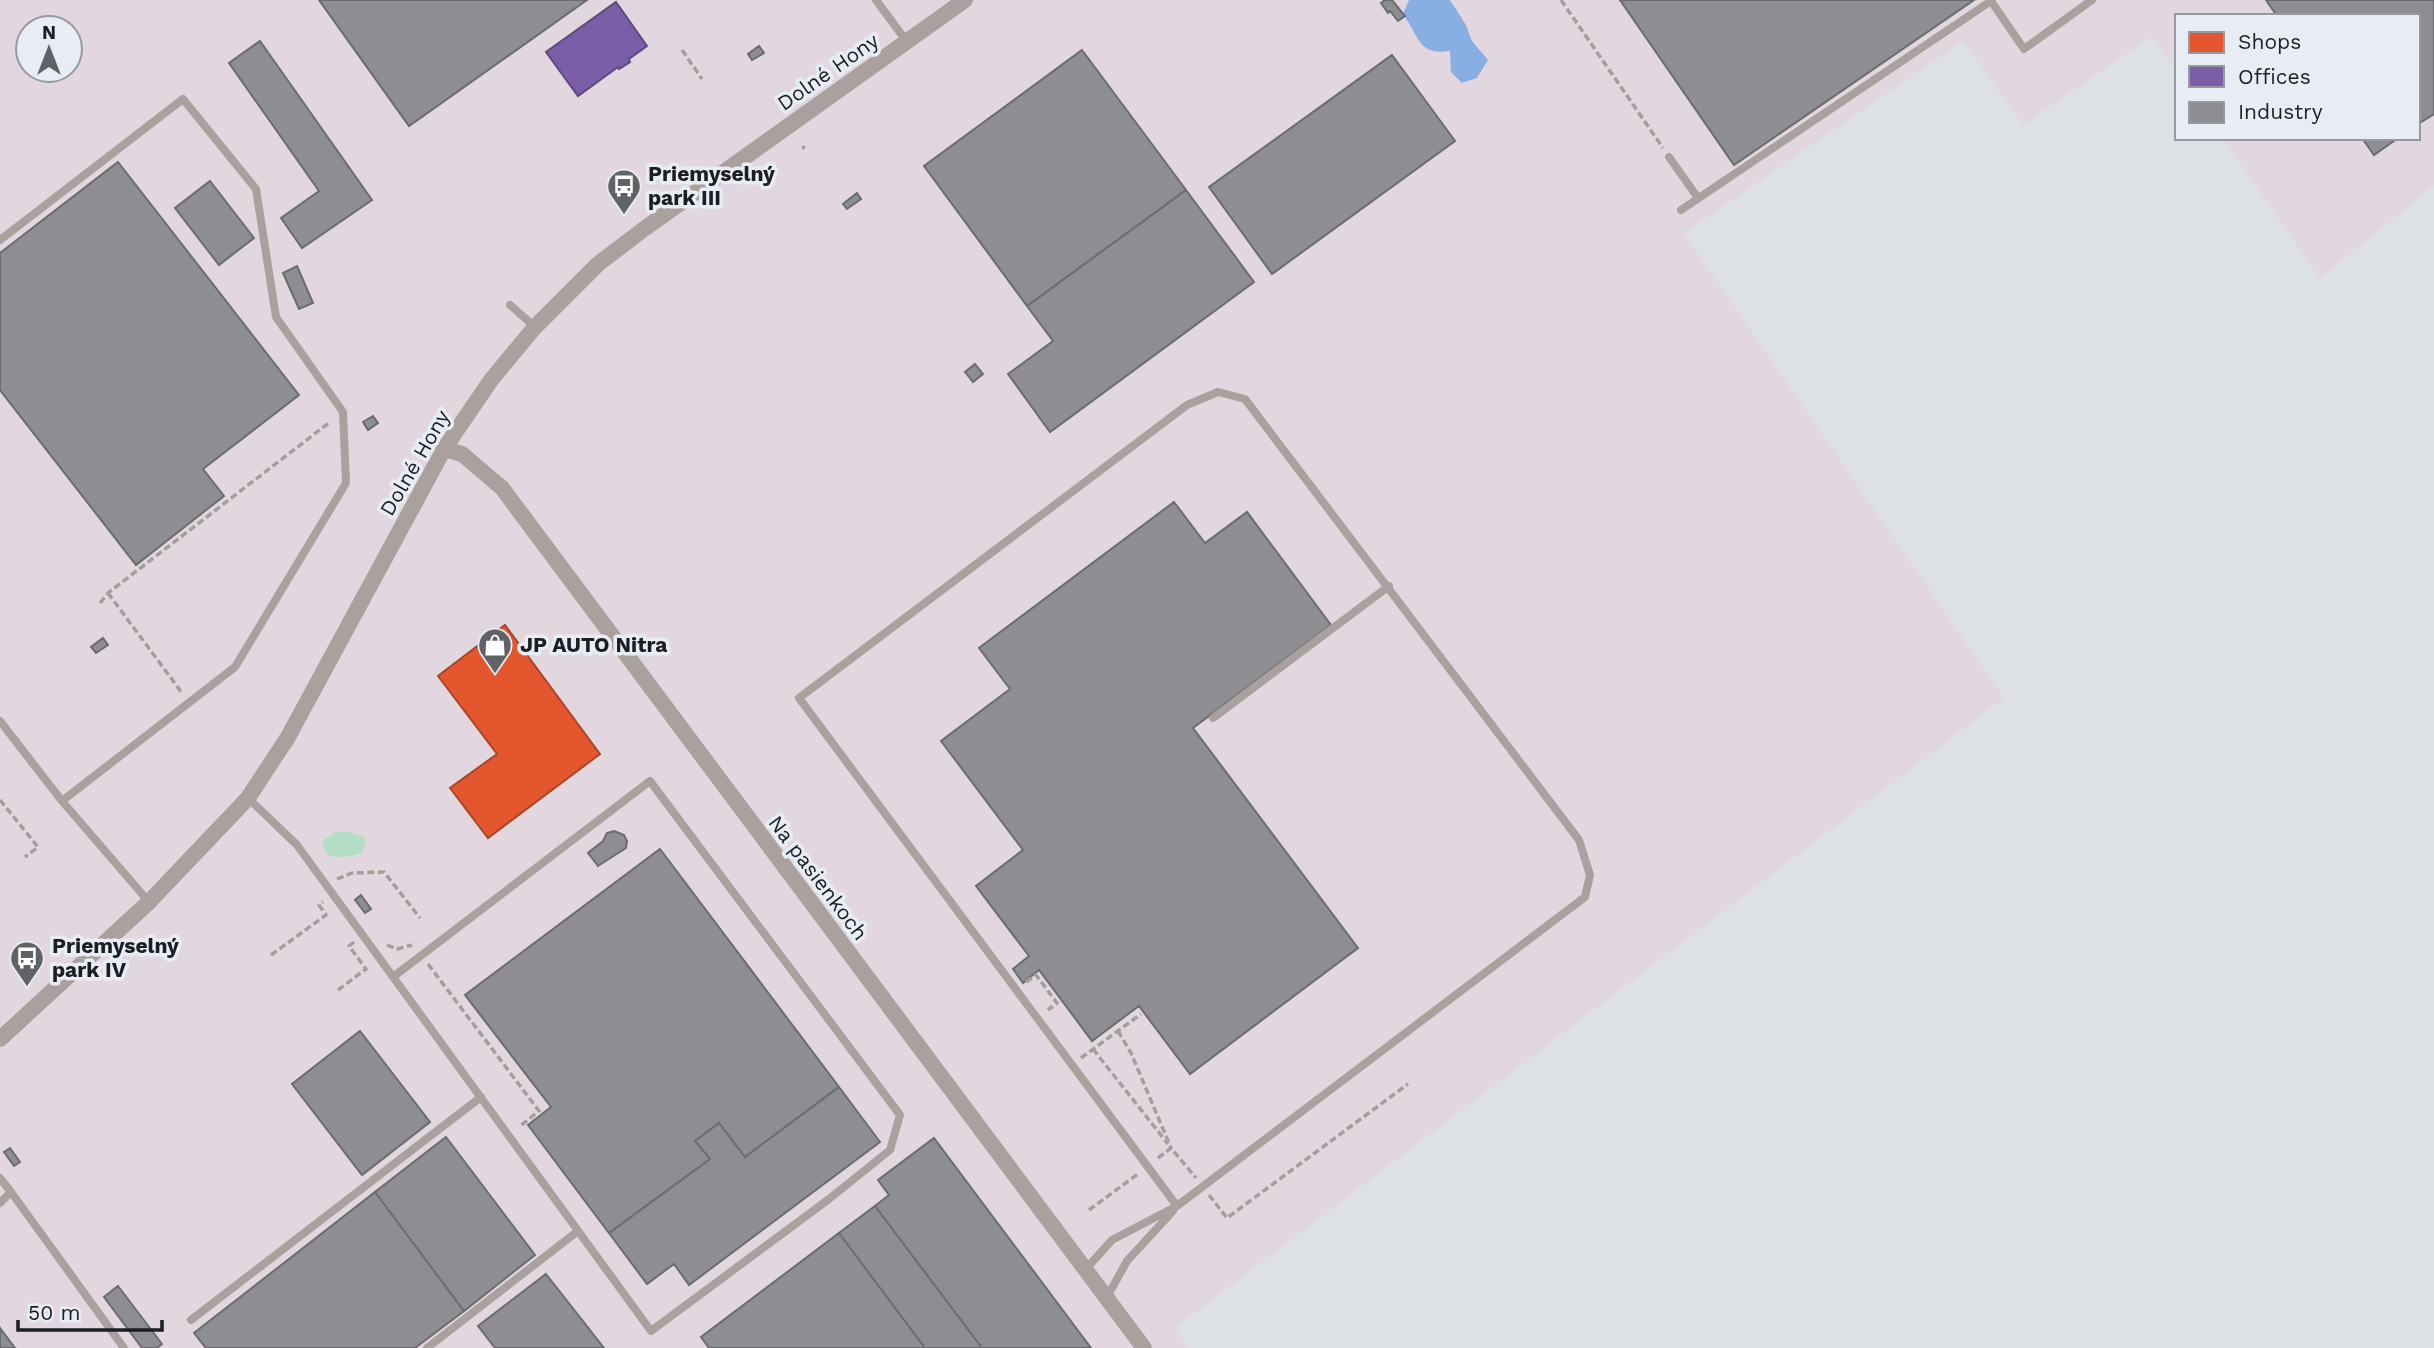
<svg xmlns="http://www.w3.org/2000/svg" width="2434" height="1348" font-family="'Work Sans',sans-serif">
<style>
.industrial{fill:#e2d7df;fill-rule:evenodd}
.green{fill:#b3dec5}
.water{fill:#89afe2}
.shops{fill:#e4572e;stroke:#a8462a;stroke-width:2}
.offices{fill:#7b5ea7;stroke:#5e4b7e;stroke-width:2}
.industry{fill:#8d8d92;stroke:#6b6c70;stroke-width:2}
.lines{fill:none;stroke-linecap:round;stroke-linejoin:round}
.path{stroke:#a39f9d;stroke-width:3.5;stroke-dasharray:7 3.5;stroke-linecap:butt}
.service{stroke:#aaa09e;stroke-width:8}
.minor{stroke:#aaa09e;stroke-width:16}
.labels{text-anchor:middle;stroke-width:7;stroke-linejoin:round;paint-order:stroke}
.street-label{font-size:21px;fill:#1c1e20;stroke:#e8edf5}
.poi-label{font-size:21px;font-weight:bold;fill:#1c1e20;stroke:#e8edf5;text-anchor:start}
</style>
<rect width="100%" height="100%" fill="#dee1e4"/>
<path class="industrial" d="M 0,0 L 2434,0 L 2434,185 L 2320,279 L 2223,138 L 2418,138 L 2418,16 L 2177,16 L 2177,71 L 2152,36 L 2023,125 L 1963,41 L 1684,233 L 2004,698 L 1175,1328 L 1189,1348 L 0,1348 ZM 28,28 L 70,28 L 70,70 L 28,70 Z"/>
<path class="green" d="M 345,831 L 362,836 L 366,842 L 362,853 C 347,858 321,863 323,840 L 336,832 Z"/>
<path class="water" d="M 1409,0 L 1450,0 L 1466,25 L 1472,41 L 1488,60 L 1477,78 L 1462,83 L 1451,72 L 1450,51 C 1418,56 1419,36 1403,14 Z"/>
<path class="shops" d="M 505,625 L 600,754 L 488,838 L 450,788 L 497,754 L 438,676 Z"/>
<path class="offices" d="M 616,2 L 647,46 L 629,59 L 630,62 L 619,69 L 618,67 L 578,96 L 546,52 Z"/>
<path class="industry" d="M 319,0 L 587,0 L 409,126 Z
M 1385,0 L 1392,0 L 1405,16 L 1398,21 L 1390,11 L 1388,13 L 1381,3 Z
M 1620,0 L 1974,0 L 1734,165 Z
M 2266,0 L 2434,0 L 2434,114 L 2418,124 L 2418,16 L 2277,16 Z
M 260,41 L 372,200 L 302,248 L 281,218 L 319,191 L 229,63 Z
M 759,46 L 764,53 L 752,60 L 748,54 Z
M 1082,50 L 1186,190 L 1027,306 L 924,166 Z
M 1392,55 L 1455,141 L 1272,274 L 1209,187 Z
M 2362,138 L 2398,138 L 2374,155 Z
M 118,162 L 299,395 L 203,469 L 224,496 L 136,565 L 0,390 L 0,253 Z
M 210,181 L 254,238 L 219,265 L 175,208 Z
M 1186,190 L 1254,282 L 1050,432 L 1008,374 L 1053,341 L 1027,306 Z
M 857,193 L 861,199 L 847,209 L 843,204 Z
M 297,266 L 313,303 L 299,309 L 283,273 Z
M 975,364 L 983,374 L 973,382 L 965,372 Z
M 373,416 L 378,423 L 368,430 L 363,422 Z
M 1174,502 L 1205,543 L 1247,512 L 1331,625 L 1193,728 L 1358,948 L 1190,1074 L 1139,1006 L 1092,1041 L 1039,970 L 1023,983 L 1013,969 L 1029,956 L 976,886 L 1023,850 L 941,741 L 1010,689 L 979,648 Z
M 103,638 L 108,645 L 96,653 L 91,647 Z
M 614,831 L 624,835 L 627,841 L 626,848 L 598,866 L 588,853 L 603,841 L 607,833 Z
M 660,849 L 839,1087 L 745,1157 L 719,1123 L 695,1141 L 710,1159 L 609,1233 L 528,1125 L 551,1107 L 465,995 Z
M 361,895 L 371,909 L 365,913 L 355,900 Z
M 360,1031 L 430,1122 L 362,1175 L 292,1084 Z
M 839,1087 L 880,1142 L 689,1285 L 674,1264 L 647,1284 L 609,1233 L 710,1159 L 695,1141 L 719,1123 L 745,1157 Z
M 446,1137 L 535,1255 L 464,1311 L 375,1192 Z
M 934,1138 L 1091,1348 L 982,1348 L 875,1206 L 889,1195 L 878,1180 Z
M 10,1148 L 20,1162 L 14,1166 L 4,1152 Z
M 375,1192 L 464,1311 L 415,1348 L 206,1348 L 194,1333 Z
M 875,1206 L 982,1348 L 925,1348 L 839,1233 Z
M 839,1233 L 925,1348 L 709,1348 L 701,1337 Z
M 546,1274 L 604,1348 L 495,1348 L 478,1326 Z
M 118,1286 L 162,1344 L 157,1348 L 142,1348 L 104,1297 Z
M 0,1328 L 15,1348 L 0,1348 Z"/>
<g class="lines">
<path class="path" d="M 1561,0 L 1663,148
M 682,50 L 702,79
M 802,148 L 805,147
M 108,593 L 182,693
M 100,603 L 108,593 L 330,422
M 0,800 L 38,847 L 25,857
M 337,879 L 352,873 L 384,872 L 420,918
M 387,945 L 397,949 L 412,945
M 271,955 L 326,915 L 319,905 L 323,902
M 428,964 L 539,1111 L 519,1127
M 1026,982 L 1036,975 L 1057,1003 L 1048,1010
M 338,990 L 366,969 L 349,946 L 354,942
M 1118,1031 L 1131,1053 L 1171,1148
M 1093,1049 L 1168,1144
M 1081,1058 L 1141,1014
M 1158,1158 L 1171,1148 L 1196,1178
M 1209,1195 L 1227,1218 L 1408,1084
M 1089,1210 L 1138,1174"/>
<path class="service" d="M 876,0 L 907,42
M 1669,157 L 1698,198
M 1681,210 L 1991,1 L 2024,49 L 2092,0
M 0,240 L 183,99 L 256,189 L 276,317 L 343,412 L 346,483 L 235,667 L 62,801
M 510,305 L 535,327
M 1213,718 L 1389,586
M 0,721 L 62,801 L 149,902
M 248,798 L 297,845 L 651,1331 L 829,1199 L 890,1150 L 900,1115 L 650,781 L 393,977
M 0,1178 L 11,1192 L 0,1203
M 11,1192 L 124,1348
M 1086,1269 L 1112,1240 L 1177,1206 L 1585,897 L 1590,875 L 1579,840 L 1245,399 L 1218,392 L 1187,405 L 799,698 L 1177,1206
M 1107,1297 L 1127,1261 L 1173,1211
M 191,1320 L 481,1097
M 427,1348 L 578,1231"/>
<path class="minor" d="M 444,449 L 462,454 L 502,488 L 1144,1348
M 0,1039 L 149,902 L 248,798 L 288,737 L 444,449 L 491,380 L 535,327 L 598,264 L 644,229 L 965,0"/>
</g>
<defs>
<g id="bus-pin" transform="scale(1.75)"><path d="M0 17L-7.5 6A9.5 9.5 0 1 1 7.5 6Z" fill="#606265" stroke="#e8edf5"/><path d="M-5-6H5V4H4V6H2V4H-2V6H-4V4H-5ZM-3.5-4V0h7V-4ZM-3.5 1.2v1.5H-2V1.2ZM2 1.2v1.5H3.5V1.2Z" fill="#fff"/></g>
<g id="shop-pin" transform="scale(1.75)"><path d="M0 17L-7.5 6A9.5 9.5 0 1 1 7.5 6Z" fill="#606265" stroke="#e8edf5"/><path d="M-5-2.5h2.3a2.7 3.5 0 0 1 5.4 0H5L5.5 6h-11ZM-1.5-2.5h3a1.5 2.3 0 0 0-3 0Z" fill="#fff"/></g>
</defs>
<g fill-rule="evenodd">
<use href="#bus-pin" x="624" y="186"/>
<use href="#shop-pin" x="495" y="645"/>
<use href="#bus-pin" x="27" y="958"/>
</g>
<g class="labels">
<g class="street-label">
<text transform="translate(828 72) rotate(-35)" y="7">Dolné Hony</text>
<text transform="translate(415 463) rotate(-60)" y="7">Dolné Hony</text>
<text transform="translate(818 878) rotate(53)" y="7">Na pasienkoch</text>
</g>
<g class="poi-label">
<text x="648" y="181">Priemyselný<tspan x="648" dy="24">park III</tspan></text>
<text x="520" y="652">JP AUTO Nitra</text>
<text x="52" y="953">Priemyselný<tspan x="52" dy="24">park IV</tspan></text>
</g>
</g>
<rect x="2175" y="14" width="245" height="126" fill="#e8edf5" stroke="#969aa0" stroke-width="2"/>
<rect x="2189" y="32" width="35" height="21" fill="#e4572e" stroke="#969aa0" stroke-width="2"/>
<text x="2238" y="49" font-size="21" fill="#1c1e20">Shops</text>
<rect x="2189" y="66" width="35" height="21" fill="#7b5ea7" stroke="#969aa0" stroke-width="2"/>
<text x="2238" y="84" font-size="21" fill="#1c1e20">Offices</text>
<rect x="2189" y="102" width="35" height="21" fill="#8d8d92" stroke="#969aa0" stroke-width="2"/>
<text x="2238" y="119" font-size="21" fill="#1c1e20">Industry</text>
<g transform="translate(49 49)"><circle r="33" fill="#e8edf5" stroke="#969aa0" stroke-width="2"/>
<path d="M0-5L12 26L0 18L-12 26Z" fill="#606265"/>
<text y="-10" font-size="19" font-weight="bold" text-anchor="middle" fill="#1c1e20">N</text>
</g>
<path d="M18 1320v10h144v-10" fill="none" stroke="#1c1e20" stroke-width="3.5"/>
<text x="28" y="1320" font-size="21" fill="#1c1e20" stroke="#e8edf5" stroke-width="5" paint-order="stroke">50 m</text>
</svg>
